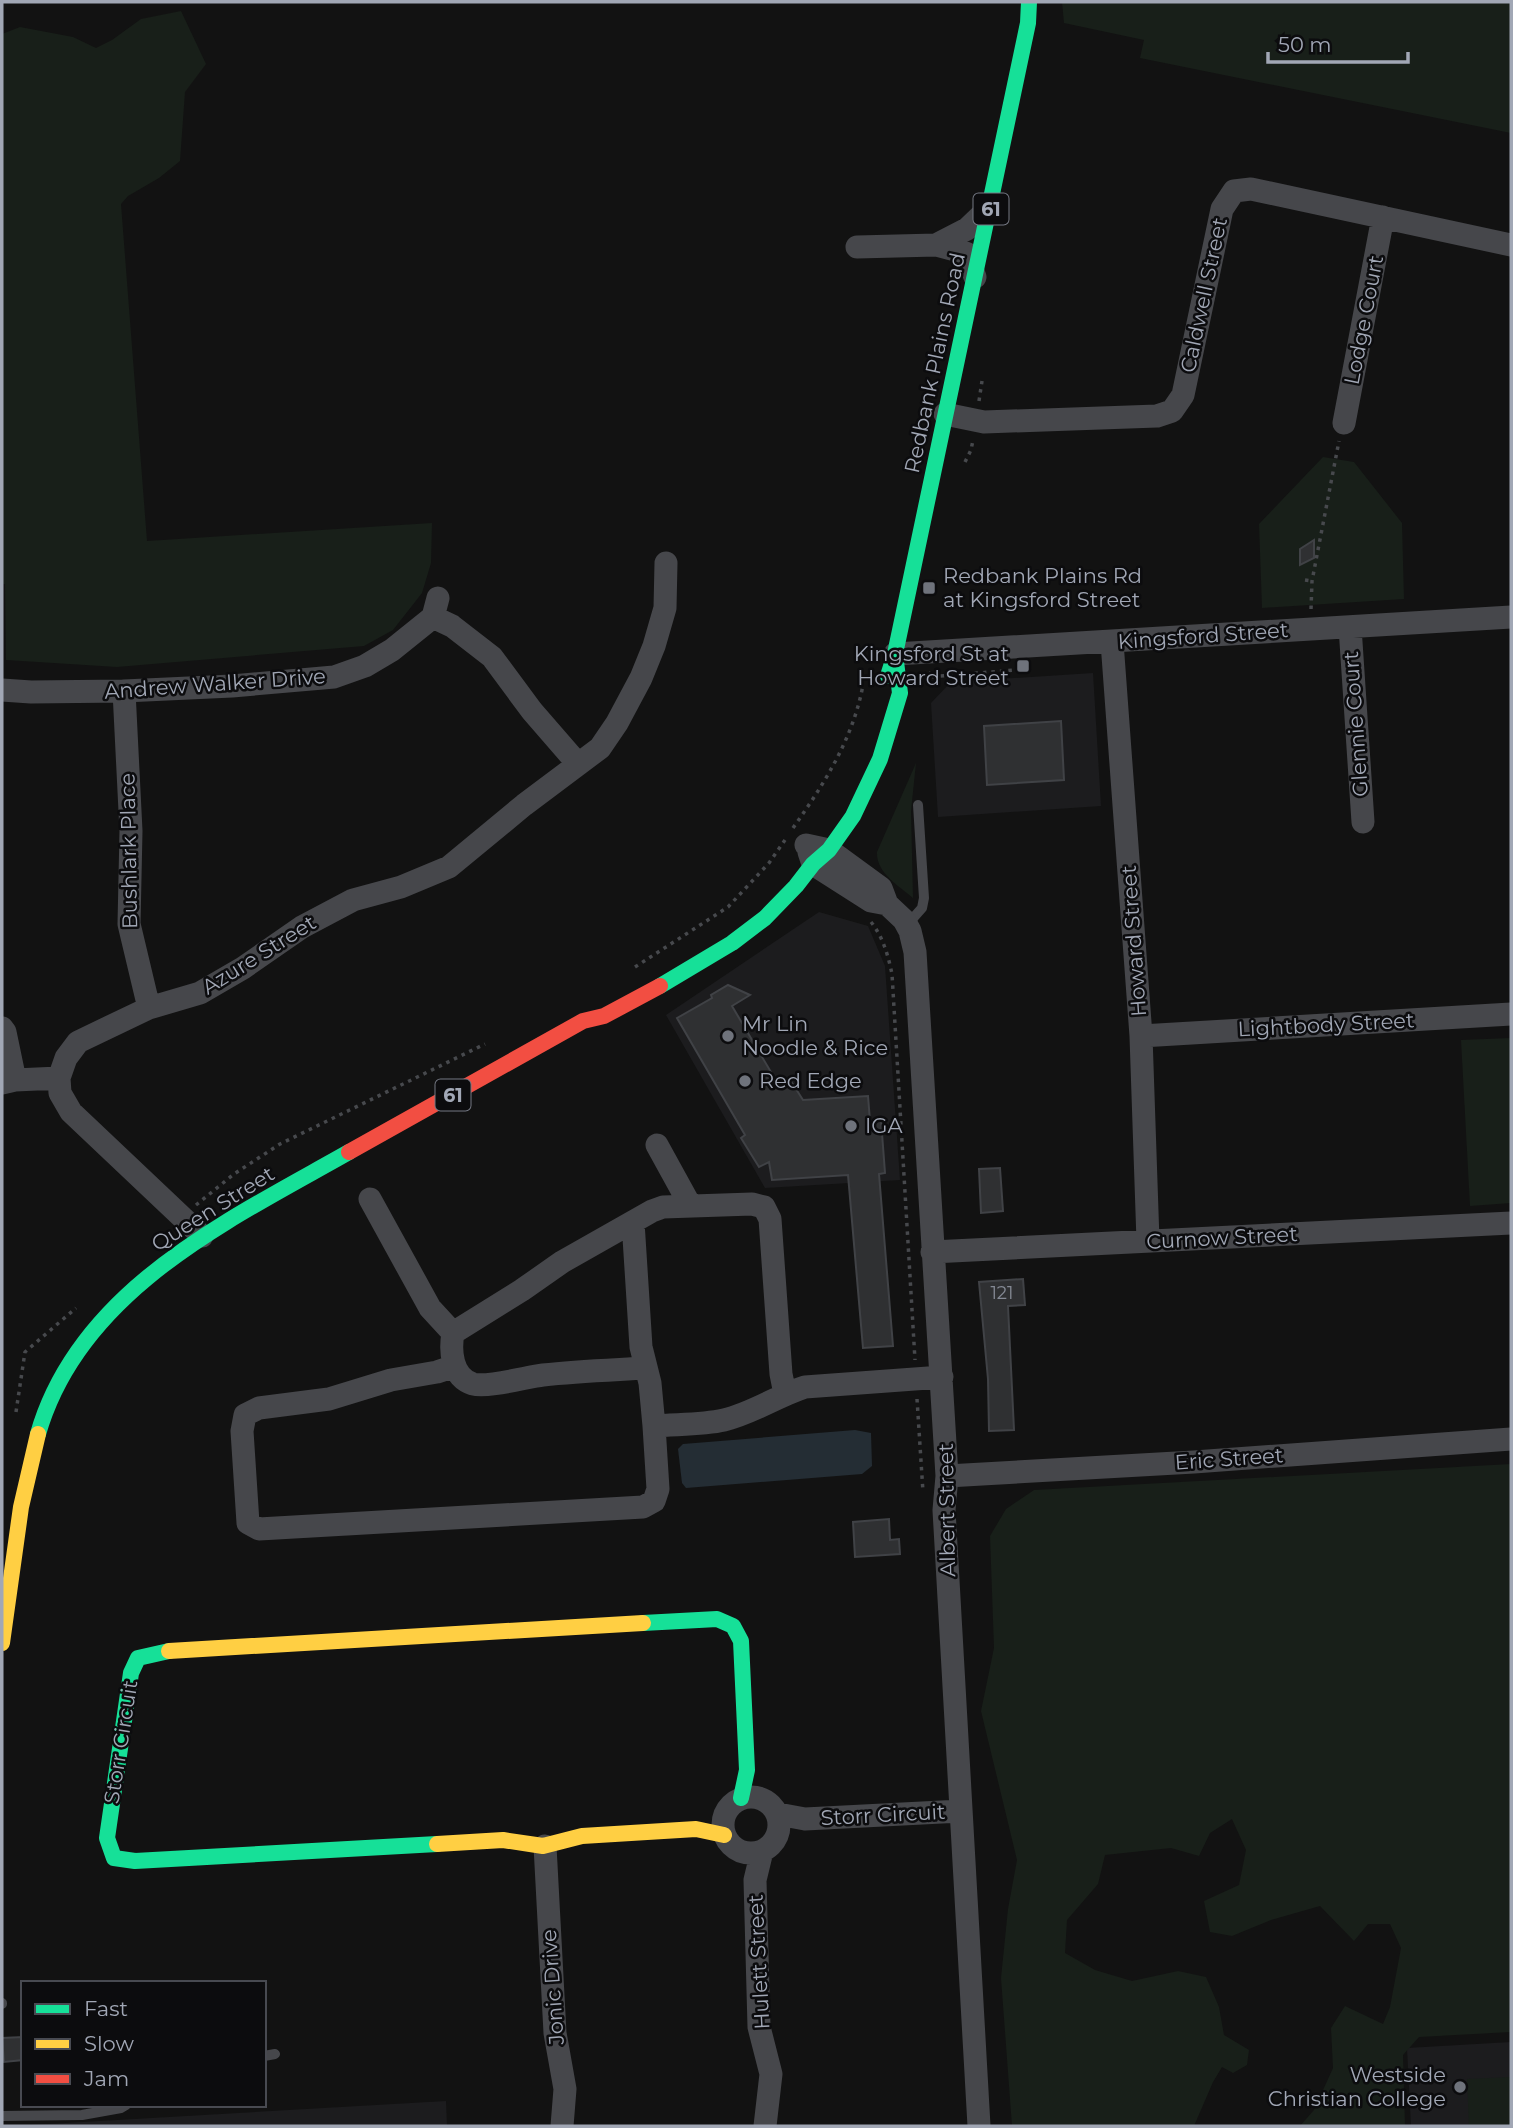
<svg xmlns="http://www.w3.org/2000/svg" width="1513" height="2128" font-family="Montserrat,sans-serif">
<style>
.built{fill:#1c1c1e}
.green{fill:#181f19}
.water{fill:#242d34}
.building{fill:#2f3032;stroke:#404246;stroke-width:2}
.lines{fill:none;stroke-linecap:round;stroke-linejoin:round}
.path{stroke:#47494d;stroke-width:3.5;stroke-dasharray:3.5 5;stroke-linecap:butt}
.lane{stroke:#46474b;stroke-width:10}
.street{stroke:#46474b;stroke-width:23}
.fast{stroke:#16e098;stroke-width:16}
.slow{stroke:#ffcf43;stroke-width:16}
.jam{stroke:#f24e42;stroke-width:16}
.poi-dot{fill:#6f737c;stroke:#0c0c0e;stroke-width:2.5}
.labels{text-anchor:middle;stroke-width:5;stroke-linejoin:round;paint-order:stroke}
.number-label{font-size:18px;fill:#848994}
.shield{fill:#0c0c0e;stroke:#747883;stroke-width:2}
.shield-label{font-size:19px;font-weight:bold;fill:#a1a7b5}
.street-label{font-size:21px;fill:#a1a7b5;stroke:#0c0c0e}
.poi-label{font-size:21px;fill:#a1a7b5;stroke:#0c0c0e;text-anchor:start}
</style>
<rect width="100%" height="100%" fill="#121212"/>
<path class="built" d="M 1093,673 L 1101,806 L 938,817 L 931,703 L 951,682 Z
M 819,912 L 868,926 L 885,966 L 900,1180 L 765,1188 L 666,1015 Z
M 1511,2042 L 1511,2126 L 1411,2126 L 1407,2048 Z
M 446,2101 L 447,2126 L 13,2126 Z"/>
<path class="green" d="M 1062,2 L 1511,2 L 1511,133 L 1140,58 L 1144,40 L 1064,23 Z
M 181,11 L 206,64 L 185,92 L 180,161 L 159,178 L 128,196 L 121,204 L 147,541 L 432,523 L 431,563 L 422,593 L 393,630 L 364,646 L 117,667 L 6,660 L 5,584 L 2,584 L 2,34 L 20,27 L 73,37 L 96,48 L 112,40 L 141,19 Z
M 1323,457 L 1354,462 L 1402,523 L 1404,599 L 1262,608 L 1259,524 Z
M 916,763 L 911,811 L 913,898 C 899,886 876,873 877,852 Z
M 1511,1038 L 1511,1203 L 1470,1206 L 1461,1040 Z
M 1511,1464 L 1511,2032 L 1419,2037 L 1403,2055 L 1405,2126 L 1300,2126 L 1314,2110 L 1333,2068 L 1331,2028 L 1345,2006 L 1383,2024 L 1390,2007 L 1401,1948 L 1390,1924 L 1368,1924 L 1354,1941 L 1320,1906 L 1271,1920 L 1232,1936 L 1210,1932 L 1204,1901 L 1239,1885 L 1246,1850 L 1232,1819 L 1210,1833 L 1199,1856 L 1171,1848 L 1105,1855 L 1098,1884 L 1067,1920 L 1065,1953 L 1095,1970 L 1132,1981 L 1178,1971 L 1206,1977 L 1219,2007 L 1224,2035 L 1249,2050 L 1247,2065 L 1233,2073 L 1222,2067 L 1213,2082 L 1194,2126 L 1012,2126 L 1001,1978 L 1008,1909 L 1017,1860 L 981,1711 L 994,1648 L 990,1536 L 1006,1509 L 1034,1490 Z
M 1511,2077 L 1511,2126 L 1469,2126 L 1467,2079 Z"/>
<path class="water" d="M 855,1430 L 871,1433 L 872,1466 L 862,1474 L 686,1488 L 682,1483 L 678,1449 L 683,1444 Z"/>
<path class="building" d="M 1314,540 L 1314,558 L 1300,565 L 1300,549 Z
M 1061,721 L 1064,780 L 987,785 L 984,726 Z
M 728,985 L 750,995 L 732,1006 L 778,1084 L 789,1078 L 803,1100 L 868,1096 L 870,1121 L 881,1120 L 885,1173 L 879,1174 L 893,1346 L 863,1348 L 848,1175 L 772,1180 L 769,1162 L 759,1167 L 741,1138 L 745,1135 L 677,1018 L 712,998 L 711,995 Z
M 1000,1168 L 1003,1211 L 981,1213 L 979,1169 Z
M 1023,1279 L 1025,1305 L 1008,1306 L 1014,1430 L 989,1431 L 988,1379 L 979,1282 Z
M 889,1519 L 890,1540 L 899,1539 L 900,1554 L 855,1557 L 853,1522 Z
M 23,2037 L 23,2060 L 4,2062 L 2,2038 Z"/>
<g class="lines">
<path class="path" d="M 979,401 L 982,381
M 965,462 L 971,450 L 973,440
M 1305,580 L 1312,581
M 1311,609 L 1312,581 L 1339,441
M 931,672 L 929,677 L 1028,669
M 793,828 C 824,784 853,739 863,685
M 871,922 C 883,937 888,955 892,974 L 915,1360
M 635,967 L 728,907 L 769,863 L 785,840
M 196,1205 L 234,1174 L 280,1144 L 485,1044
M 917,1399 L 923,1492
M 16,1412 L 25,1352 L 76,1308"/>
<path class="lane" d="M 907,925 L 922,908 L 924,898 L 918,805
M 2,2004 L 2,2003
M 264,2056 L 275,2054
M 2,2116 L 82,2115 L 121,2108 L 126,2105"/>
<path class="street" d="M 857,247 L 936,245
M 975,277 L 966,253 L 936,245 L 967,229 L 990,207
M 945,414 L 984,422 L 1157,416 L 1172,411 L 1183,395 L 1222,209 L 1234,191 L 1251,189 L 1511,245
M 1344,423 L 1383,217
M 433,617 L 452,626 L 492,657 L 532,711 L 578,764
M 1350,627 L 1363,822
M 1112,642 L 1141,1036 L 1148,1241
M 895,654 L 1511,617
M 2,690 L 31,692 L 124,691 L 232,686 L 334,677 L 365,666 L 392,650 L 433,617 L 438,598
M 124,691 L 131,831 L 129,924 L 149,1008
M 806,845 L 829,850 L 881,888 L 887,904 L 904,920 L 910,931 L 915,952 L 947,1476 L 944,1510 L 979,2126
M 809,852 L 813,864 L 871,901 L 887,904
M 2,1028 L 5,1032 L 15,1080
M 1141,1036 L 1511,1014
M 2,1083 L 15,1080 L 59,1078
M 657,1145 L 690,1205
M 370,1199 L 430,1308 L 453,1333
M 633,1222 L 641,1347 L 650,1383 L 654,1426
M 202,1236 L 71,1112 L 60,1093 L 59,1078 L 66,1058 L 78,1042 L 149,1008 L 200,993 L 243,968 L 302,927 L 353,900 L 401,887 L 449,867 L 524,805 L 600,748 L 617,723 L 641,678 L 654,646 L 665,608 L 666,563
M 932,1252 L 1511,1223
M 455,1366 L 437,1372 L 391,1380 L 329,1399 L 259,1408 L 245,1415 L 242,1431 L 248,1523 L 259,1529 L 643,1507 L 654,1501 L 658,1489 L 654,1426 C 677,1424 702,1425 724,1420 C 753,1413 777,1396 805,1387 L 942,1377
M 646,1368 C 612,1370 577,1371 543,1375 C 527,1377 487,1388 473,1384 C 451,1377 450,1350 453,1333 L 522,1290 L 562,1262 L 652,1211 L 663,1207 L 752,1204 L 764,1207 L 770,1219 L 781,1374 L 785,1394
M 947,1476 L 1194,1462 L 1511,1439
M723 1825a28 28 0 1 1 56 0a28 28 0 1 1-56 0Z
M 778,1814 L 805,1819 L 961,1811
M 545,1846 L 555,2033 L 565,2089 L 562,2126
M 762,1851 L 755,1880 L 759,2027 L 771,2074 L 765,2126"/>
<path class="fast" d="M 888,676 L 895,654 L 1028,23 L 1029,2
M 660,986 L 732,943 L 765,918 L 796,886 L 813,864 L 829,850 L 853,816 L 880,759 L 900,693 L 895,654
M 38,1434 C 79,1290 229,1220 349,1152
M 643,1623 L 717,1619 L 733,1626 L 741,1641 L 747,1770 L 741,1798
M 169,1651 L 138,1658 L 131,1673 L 107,1838 L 114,1858 L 135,1861 L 437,1844"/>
<path class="slow" d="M 2,1643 L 21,1507 L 38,1434
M 169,1651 L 643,1623
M 437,1844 L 503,1840 L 543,1846 L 582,1836 L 696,1829 L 724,1835"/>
<path class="jam" d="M 349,1152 L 583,1021 L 604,1016 L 660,986"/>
</g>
<g class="poi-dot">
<rect x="922" y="581" width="14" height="14" rx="3.5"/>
<rect x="1016" y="659" width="14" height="14" rx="3.5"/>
<circle cx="728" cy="1036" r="7"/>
<circle cx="745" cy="1081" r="7"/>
<circle cx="851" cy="1126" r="7"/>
<circle cx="1460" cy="2087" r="7"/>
</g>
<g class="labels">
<g class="number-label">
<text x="1002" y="1299">121</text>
</g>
<g class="shield">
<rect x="973.5" y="193.5" width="35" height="31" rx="5"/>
<rect x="435.5" y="1079.5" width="35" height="31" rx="5"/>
</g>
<g class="shield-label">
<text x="991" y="216">61</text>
<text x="453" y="1102">61</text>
</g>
<g class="street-label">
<text transform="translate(1204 295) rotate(-78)" y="7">Caldwell Street</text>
<text transform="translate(1364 320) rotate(-79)" y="7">Lodge Court</text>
<text transform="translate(935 363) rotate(-78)" y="7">Redbank Plains Road</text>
<text transform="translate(1203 636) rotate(-4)" y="7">Kingsford Street</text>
<text transform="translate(215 684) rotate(-4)" y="7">Andrew Walker Drive</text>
<text transform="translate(1356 724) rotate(-94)" y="7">Glennie Court</text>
<text transform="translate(129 851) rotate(-91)" y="7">Bushlark Place</text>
<text transform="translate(1134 941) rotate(-94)" y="7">Howard Street</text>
<text transform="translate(259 955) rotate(-32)" y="7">Azure Street</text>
<text transform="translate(1326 1025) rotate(-3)" y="7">Lightbody Street</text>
<text transform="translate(213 1209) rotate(-32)" y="7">Queen Street</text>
<text transform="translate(1222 1238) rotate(-3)" y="7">Curnow Street</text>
<text transform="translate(1229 1459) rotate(-4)" y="7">Eric Street</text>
<text transform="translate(947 1510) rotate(-91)" y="7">Albert Street</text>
<text transform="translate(121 1742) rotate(-81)" y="7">Storr Circuit</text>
<text transform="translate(883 1815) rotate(-3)" y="7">Storr Circuit</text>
<text transform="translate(759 1962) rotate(-93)" y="7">Hulett Street</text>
<text transform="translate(553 1987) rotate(-94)" y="7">Jonic Drive</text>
</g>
<g class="poi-label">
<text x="943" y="583">Redbank Plains Rd<tspan x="943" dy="24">at Kingsford Street</tspan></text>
<text x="1009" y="661" text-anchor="end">Kingsford St at<tspan x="1009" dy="24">Howard Street</tspan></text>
<text x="742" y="1031">Mr Lin<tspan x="742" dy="24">Noodle &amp; Rice</tspan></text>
<text x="759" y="1088">Red Edge</text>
<text x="865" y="1133">IGA</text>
<text x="1446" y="2082" text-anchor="end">Westside<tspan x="1446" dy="24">Christian College</tspan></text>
</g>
</g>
<rect width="1513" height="2128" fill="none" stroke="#a1a7b5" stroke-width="7"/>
<rect x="21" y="1981" width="245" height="126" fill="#0c0c0e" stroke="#484a51" stroke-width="2"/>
<rect x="35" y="2004" width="35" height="10" fill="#16e098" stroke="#484a51" stroke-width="2"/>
<text x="84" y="2016" font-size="21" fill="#a1a7b5">Fast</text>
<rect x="35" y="2039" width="35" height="10" fill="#ffcf43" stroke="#484a51" stroke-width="2"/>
<text x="84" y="2051" font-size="21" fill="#a1a7b5">Slow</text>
<rect x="35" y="2074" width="35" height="10" fill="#f24e42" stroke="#484a51" stroke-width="2"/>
<text x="84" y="2086" font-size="21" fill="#a1a7b5">Jam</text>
<path d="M1268 52v10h140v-10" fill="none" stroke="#a1a7b5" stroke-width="3.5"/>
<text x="1278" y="52" font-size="21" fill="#a1a7b5" stroke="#0c0c0e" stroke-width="5" paint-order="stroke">50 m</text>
</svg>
